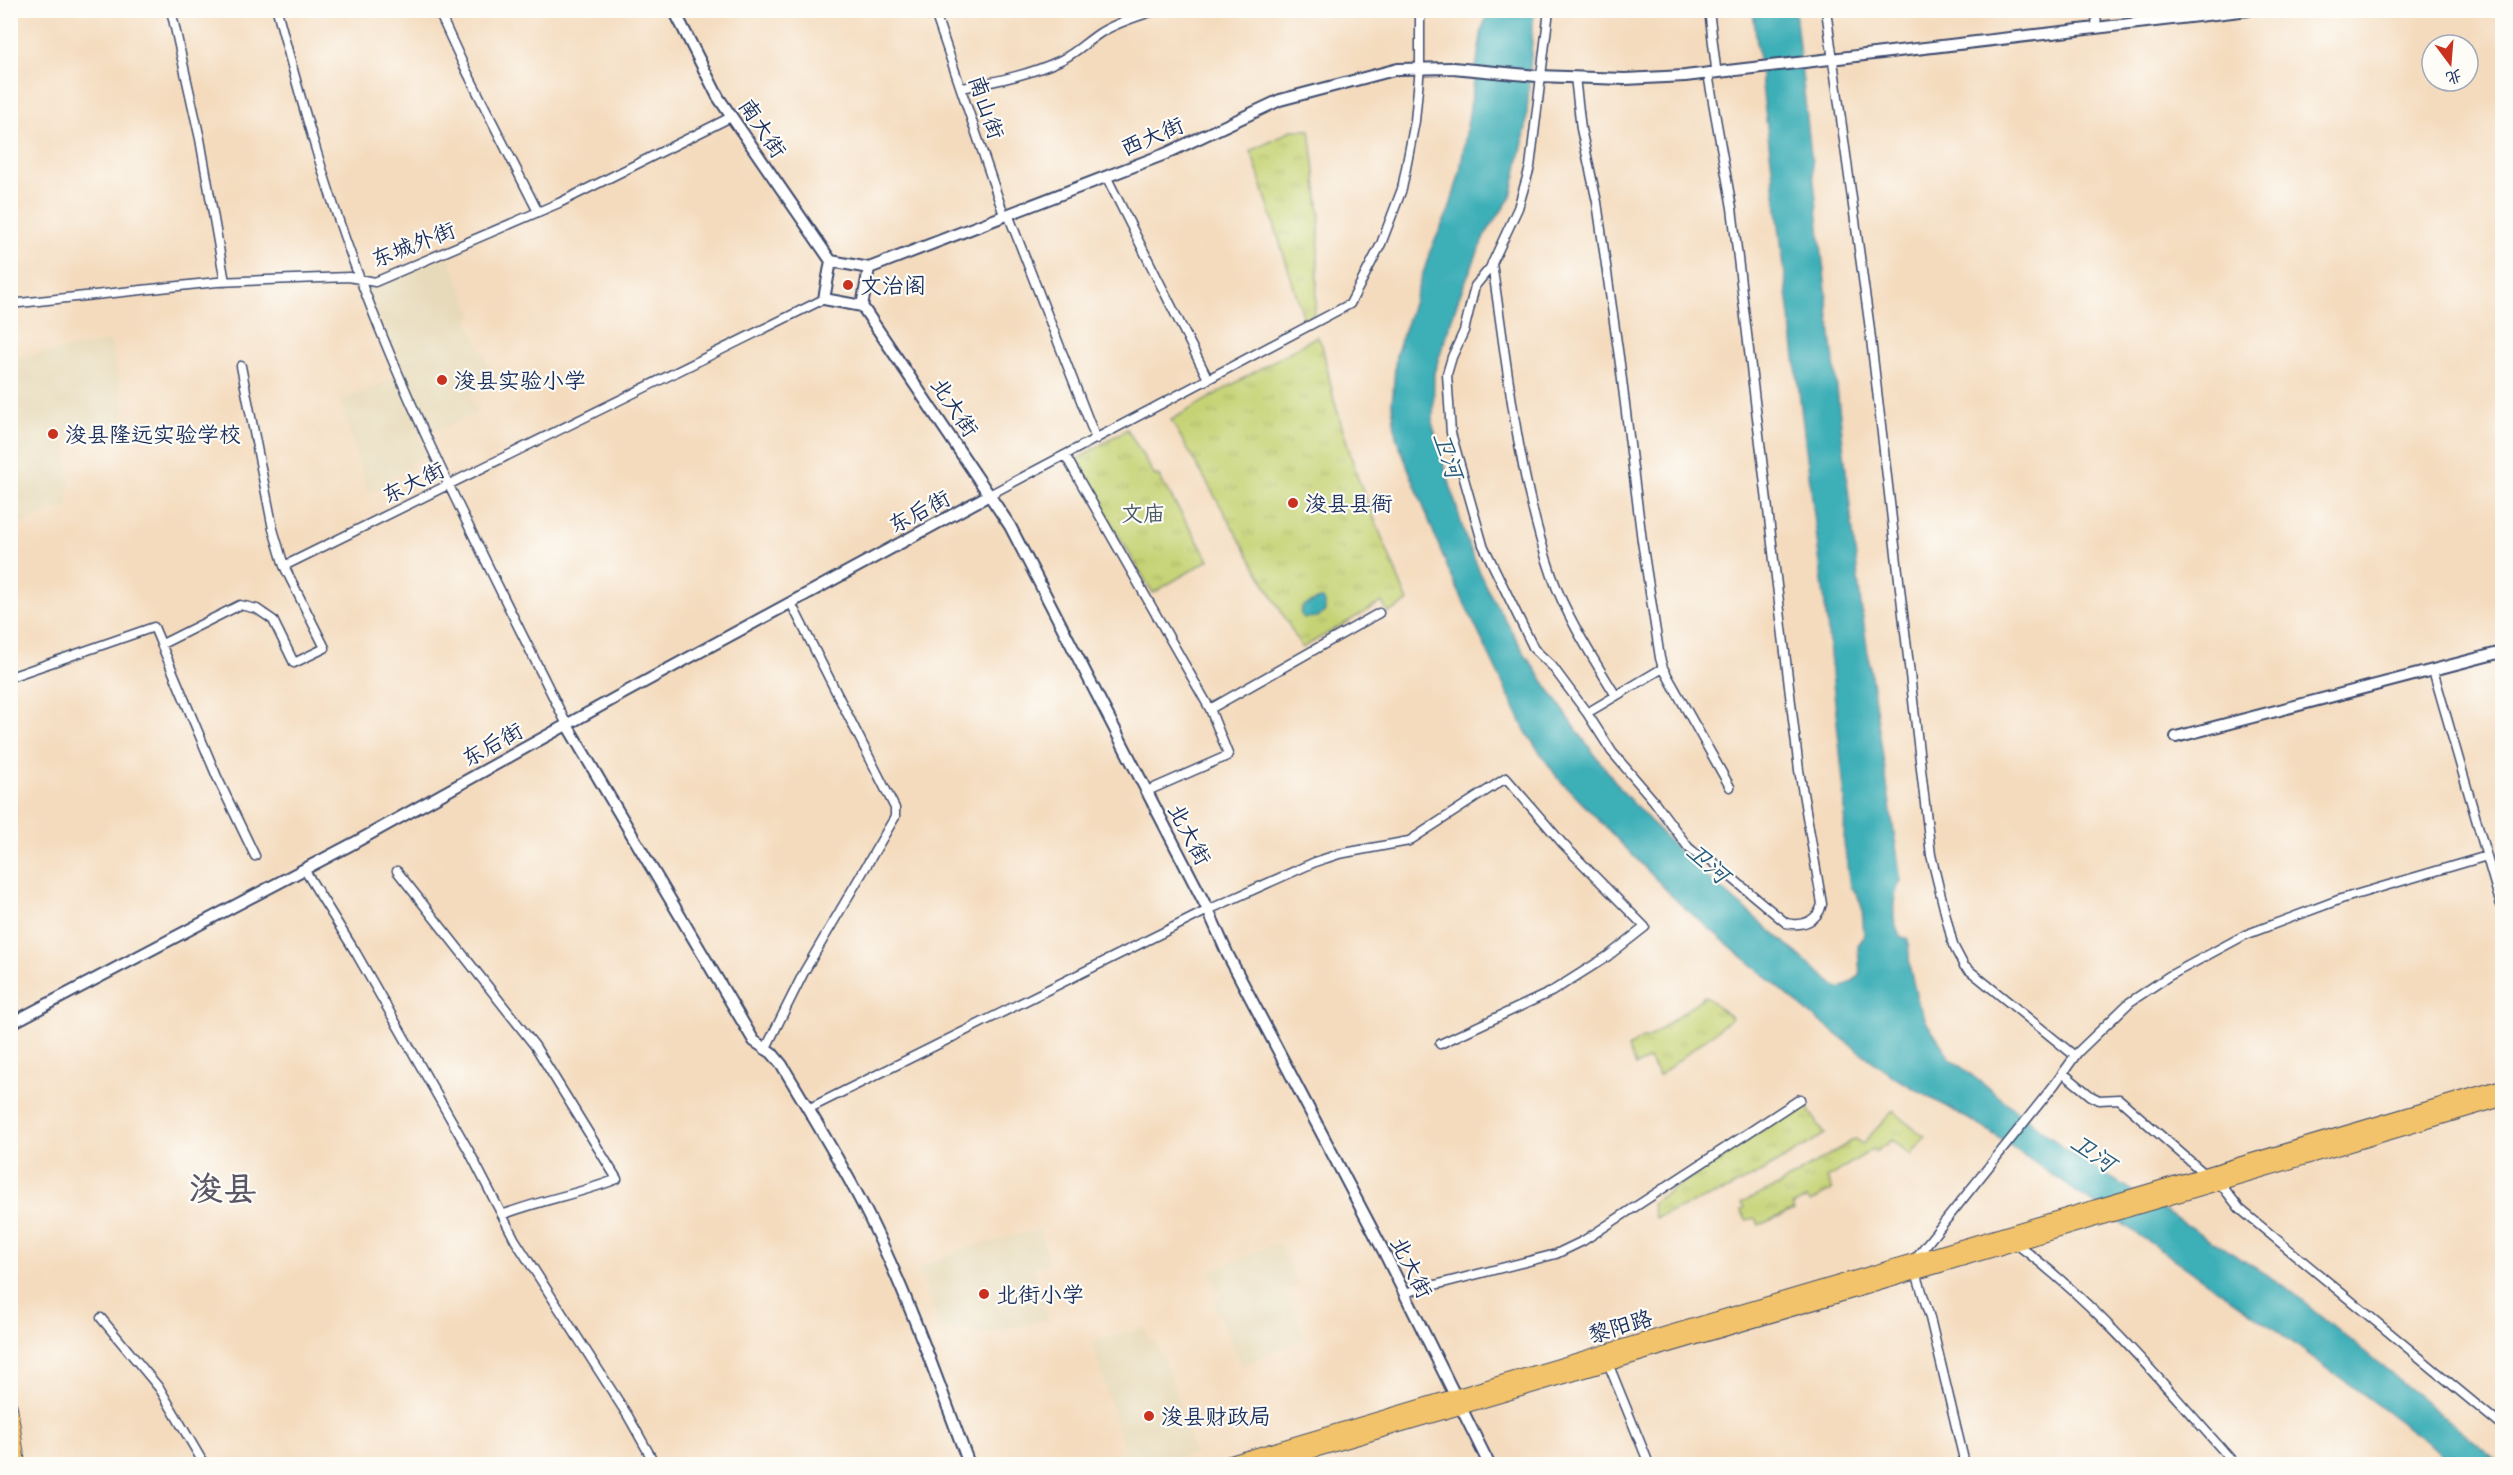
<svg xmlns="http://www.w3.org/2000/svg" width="2513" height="1475" font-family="Mynerve,'LXGW WenKai TC',sans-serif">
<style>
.built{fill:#e7daba}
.grass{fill:url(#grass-tufts);stroke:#708169;stroke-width:1.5}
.water{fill:#3eafb7;stroke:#2c6f8a;stroke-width:1.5}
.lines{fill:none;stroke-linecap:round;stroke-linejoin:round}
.minor-casing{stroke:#3c496c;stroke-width:11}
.tertiary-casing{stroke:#3c496c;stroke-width:14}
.primary-casing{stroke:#3c496c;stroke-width:16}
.minor{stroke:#fff;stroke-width:8}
.tertiary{stroke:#fff;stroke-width:10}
.primary{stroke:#f2c36a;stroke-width:14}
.poi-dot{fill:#c8321e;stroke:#fdfcf7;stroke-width:2}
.labels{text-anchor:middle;stroke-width:4.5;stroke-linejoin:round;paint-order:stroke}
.street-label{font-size:22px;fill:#1b2f5e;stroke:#fdfcf7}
.poi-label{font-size:22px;fill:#1b2f5e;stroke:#fdfcf7;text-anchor:start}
.park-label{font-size:22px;fill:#465864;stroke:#fdfcf7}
.water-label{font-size:24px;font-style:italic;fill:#275c7d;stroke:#fdfcf7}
.town-label{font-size:34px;font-weight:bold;fill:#5c5766;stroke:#fdfcf7}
</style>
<defs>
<pattern id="grass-tufts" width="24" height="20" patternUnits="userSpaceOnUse" patternTransform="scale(1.5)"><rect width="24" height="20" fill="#c6d374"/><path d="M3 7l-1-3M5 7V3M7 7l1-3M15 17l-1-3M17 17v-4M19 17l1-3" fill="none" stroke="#aab567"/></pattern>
</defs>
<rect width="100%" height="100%" fill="#fdfcf7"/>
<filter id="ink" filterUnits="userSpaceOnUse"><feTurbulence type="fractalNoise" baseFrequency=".0167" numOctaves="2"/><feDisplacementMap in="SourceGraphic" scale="12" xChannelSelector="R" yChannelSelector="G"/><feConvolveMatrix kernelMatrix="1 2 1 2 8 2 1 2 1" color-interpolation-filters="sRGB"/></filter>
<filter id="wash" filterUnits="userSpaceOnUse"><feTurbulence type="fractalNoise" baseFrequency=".008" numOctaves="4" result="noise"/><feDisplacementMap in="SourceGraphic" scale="24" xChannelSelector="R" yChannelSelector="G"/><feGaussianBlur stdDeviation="1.35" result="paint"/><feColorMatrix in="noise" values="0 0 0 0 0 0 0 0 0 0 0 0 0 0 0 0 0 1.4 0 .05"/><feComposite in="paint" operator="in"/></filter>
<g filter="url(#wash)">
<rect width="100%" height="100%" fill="#f4dbbe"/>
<path class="built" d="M 448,255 L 474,316 L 468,319 L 497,385 L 470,396 L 478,414 L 419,438 L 426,456 L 410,462 L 412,468 L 392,476 L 394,483 L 368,493 L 340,400 L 404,374 L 367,290 Z
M 111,341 L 127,428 L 64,439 L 70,479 L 67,506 L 11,527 L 11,358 Z
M 1040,1229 L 1048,1262 L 1034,1267 L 1048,1320 L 982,1334 L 940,1329 L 918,1268 L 967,1248 Z
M 1279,1242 L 1298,1285 L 1285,1291 L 1305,1338 L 1241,1366 L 1213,1301 L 1221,1297 L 1210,1271 Z
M 1145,1327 L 1149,1340 L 1154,1339 L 1172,1379 L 1194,1454 L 1159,1464 L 1128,1464 L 1092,1342 Z"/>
<path class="grass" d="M 1291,130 L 1310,130 L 1320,214 L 1316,304 L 1313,315 L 1304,319 L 1251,151 L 1278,138 Z
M 1317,336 L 1322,345 L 1334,400 L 1357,476 L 1408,602 L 1388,613 L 1382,602 L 1302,648 L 1171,420 Z
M 1127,429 L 1155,476 L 1158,475 L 1209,560 L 1153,593 L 1074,461 Z
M 1705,996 L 1732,1018 L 1659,1076 L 1649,1059 L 1636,1066 L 1628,1048 L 1642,1038 L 1648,1038 Z
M 1804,1103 L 1825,1134 L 1765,1170 L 1727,1190 L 1655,1218 L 1652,1203 Z
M 1893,1111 L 1925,1137 L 1911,1155 L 1892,1140 L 1875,1152 L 1873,1149 L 1827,1178 L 1832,1190 L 1810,1202 L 1807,1198 L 1792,1206 L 1794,1210 L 1759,1225 L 1755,1218 L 1746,1220 L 1741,1210 L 1744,1208 L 1741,1203 L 1778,1186 L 1855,1139 L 1862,1144 Z"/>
<path class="water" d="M 1489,11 L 1534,11 L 1526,128 L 1511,197 L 1485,235 L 1459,297 L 1434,373 L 1433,426 L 1465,536 L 1486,587 L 1525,654 L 1583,739 L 1623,792 L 1683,856 L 1835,986 L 1840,989 L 1860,976 L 1858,945 L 1864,937 L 1862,907 L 1857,894 L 1850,887 L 1844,842 L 1845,800 L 1826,614 L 1753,11 L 1795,11 L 1861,605 L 1901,881 C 1892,895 1891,920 1900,936 L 1908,939 L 1910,969 L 1918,1003 L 1927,1023 L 1950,1058 L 2068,1151 L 2286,1287 L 2501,1464 L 2450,1464 L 2427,1442 L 2273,1328 L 1986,1129 L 1894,1077 L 1811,1015 L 1678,902 L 1557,777 L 1526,732 L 1448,569 L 1396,437 L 1392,404 L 1396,355 L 1431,249 L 1449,210 L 1460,172 L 1482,29 Z
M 1319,599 L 1323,599 L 1325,603 L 1325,611 L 1318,617 L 1304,618 L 1300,613 L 1303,606 Z"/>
</g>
<g filter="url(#ink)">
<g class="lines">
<g class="minor-casing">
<path id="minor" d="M 171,10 L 200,139 L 225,282
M 277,10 C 302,105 329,201 365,292 C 422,441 497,582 567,725
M 438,10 L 462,62 L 538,212
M 934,10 L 1004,215
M 1549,10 L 1530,167 L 1518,208 L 1490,268 L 1475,286 L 1464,331 L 1452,357 L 1447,374 L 1451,433 L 1483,545 L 1534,649 L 1552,666 L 1587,713 L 1612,752 L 1654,801 L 1688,847 L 1696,854 L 1708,858 L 1786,923 C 1802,927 1818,921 1822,904 L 1799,770 L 1732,208 L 1708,74
M 1709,10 L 1716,68
M 1826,10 L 1869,322 L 1931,855 L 1953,945 L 1964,966 L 2075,1056
M 2096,28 L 2097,10
M 1575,77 L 1581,129 L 1597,202 L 1620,364 L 1642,541 L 1660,658 L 1663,668 L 1730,787
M 962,88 C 997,81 1029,75 1061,60 C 1076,53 1086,42 1100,33 C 1117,22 1137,17 1156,10
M 1106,176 L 1208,379
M 1008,214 L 1096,439
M 1492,263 C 1507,365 1518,478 1552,576 C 1567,618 1593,658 1616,696
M 10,304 L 217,282 L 349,277 L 375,282 L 559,203 L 731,117
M 241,366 L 273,529 L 284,566
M 1065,455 L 1210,709
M 991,494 L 1350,304 L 1381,244 L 1402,189 L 1415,121 L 1420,67 L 1420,10
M 162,644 L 240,605 L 257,609 L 273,620 L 294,663 L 325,648 L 284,566 L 824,299
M 2433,670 L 2502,909
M 10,677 L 154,627 L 217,777 L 255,856
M 1587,713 L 1663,668
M 1145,792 L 1227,756 L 1228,754 L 1210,709 L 1379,613
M 304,869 L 356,953 L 469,1151 L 515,1240 L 628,1416 L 655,1464
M 397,871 L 535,1046 L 617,1179 C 580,1194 540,1200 502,1215
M 765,1050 L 804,972 L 895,817 L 895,808 L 791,603
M 2063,1073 L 2091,1096 L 2099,1100 L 2119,1099 L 2206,1175
M 808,1109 L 1208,910 L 1315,862 L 1339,854 L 1409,841 L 1506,778 L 1563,844 L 1645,927 L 1608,956 L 1551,992 L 1440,1044
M 2219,1182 L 2240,1209 L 2502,1426
M 2015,1243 C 2099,1305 2166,1387 2235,1464
M 1914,1260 L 2055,1084 L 2078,1052 L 2130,1002 L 2169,976 L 2245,935 L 2341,899 L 2487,856
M 1916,1272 L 1930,1318 L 1965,1464
M 1404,1293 L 1556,1254 L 1583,1241 L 1800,1099
M 101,1318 L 160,1389 L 204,1464
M 1608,1363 L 1649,1464"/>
</g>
<g class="tertiary-casing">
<path id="tertiary" d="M 674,10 L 718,97 L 831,261
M 831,261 L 869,268 L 862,306 L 824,299 Z
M 869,268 L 1165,154 L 1280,100 L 1398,69 L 1453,68 L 1537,76 L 1625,79 L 1685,76 L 2249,10
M 862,306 L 1010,526 L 1208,910 L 1228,955 L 1384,1252 L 1489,1464
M 567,725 L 754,1041 L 772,1053 L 782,1065 C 812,1116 844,1166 870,1219 C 909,1298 938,1382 969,1464
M 2176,737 L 2502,652
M 10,1024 L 354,843 L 624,693 L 991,494"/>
</g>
<g class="primary-casing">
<path id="primary" d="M 10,1407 L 18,1464
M 1227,1464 L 2502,1087
M 1267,1464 L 2502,1099"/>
</g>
<use href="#minor" class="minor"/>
<use href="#tertiary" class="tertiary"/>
<use href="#primary" class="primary"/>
</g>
</g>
<g class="poi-dot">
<circle cx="848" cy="285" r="6"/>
<circle cx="442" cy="380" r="6"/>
<circle cx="53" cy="434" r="6"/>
<circle cx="1293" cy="503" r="6"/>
<circle cx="984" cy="1294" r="6"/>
<circle cx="1149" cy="1416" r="6"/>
</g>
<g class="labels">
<g class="street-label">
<text transform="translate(987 107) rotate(71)" y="8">南山街</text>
<text transform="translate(763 128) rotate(56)" y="8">南大街</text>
<text transform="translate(1152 136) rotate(-23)" y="8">西大街</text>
<text transform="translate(413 244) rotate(-21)" y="8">东城外街</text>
<text transform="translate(955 407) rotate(56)" y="8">北大街</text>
<text transform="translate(413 482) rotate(-26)" y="8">东大街</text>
<text transform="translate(919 511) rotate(-28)" y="8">东后街</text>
<text transform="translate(492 744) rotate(-29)" y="8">东后街</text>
<text transform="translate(1190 834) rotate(62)" y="8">北大街</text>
<text transform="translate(1412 1267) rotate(63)" y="8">北大街</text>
<text transform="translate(1620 1326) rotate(-17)" y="8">黎阳路</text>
</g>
<g class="poi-label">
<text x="860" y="293">文治阁</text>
<text x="454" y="388">浚县实验小学</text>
<text x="65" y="442">浚县隆远实验学校</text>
<text x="1305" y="511">浚县县衙</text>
<text x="996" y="1302">北街小学</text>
<text x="1161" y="1424">浚县财政局</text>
</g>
<g class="park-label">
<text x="1143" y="521">文庙</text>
</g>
<g class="water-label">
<text transform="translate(1448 455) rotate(72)" y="8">卫河</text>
<text transform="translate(1708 863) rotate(42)" y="8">卫河</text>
<text transform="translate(2093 1153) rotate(35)" y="8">卫河</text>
</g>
<g class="town-label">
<text x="223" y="1200">浚县</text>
</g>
</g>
<rect width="2513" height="1475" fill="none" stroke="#fdfcf7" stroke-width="36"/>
<g transform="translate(2450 63) rotate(164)"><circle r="28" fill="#fdfcf7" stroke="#a3aaba" stroke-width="1.5"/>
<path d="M0-4.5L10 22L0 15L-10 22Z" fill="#c8321e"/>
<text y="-9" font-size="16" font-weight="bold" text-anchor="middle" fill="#1b2f5e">北</text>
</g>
</svg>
